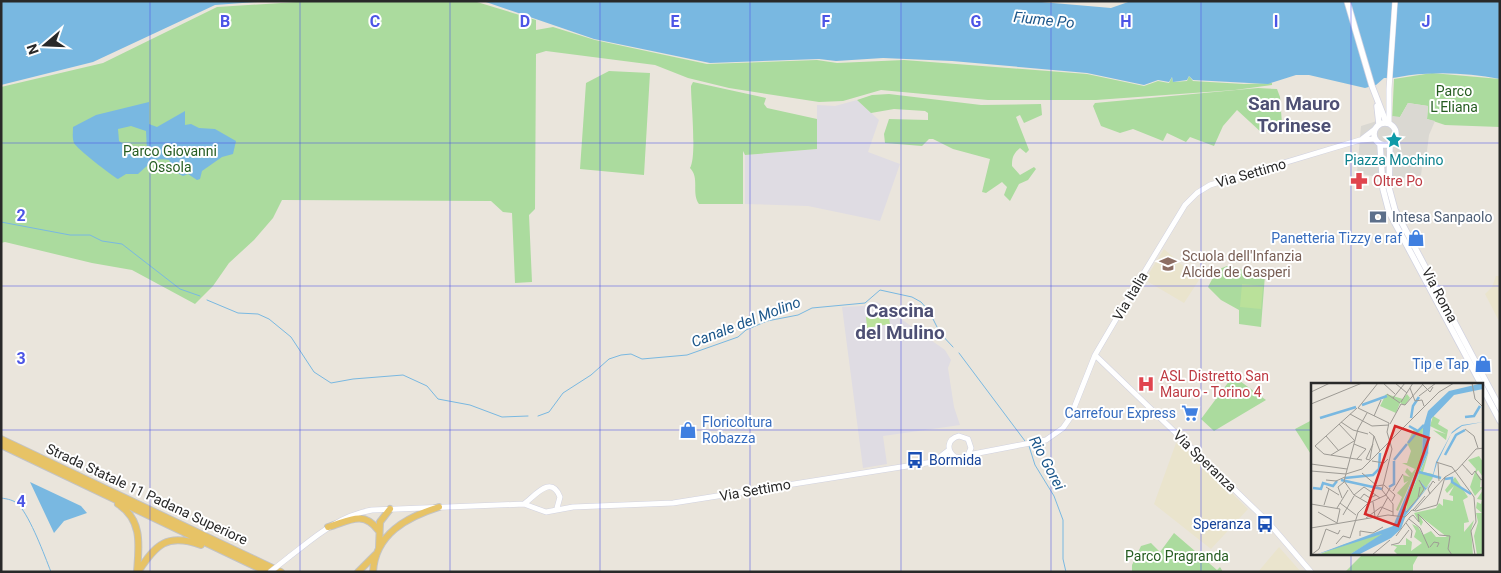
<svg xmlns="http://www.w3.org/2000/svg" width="1501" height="573" font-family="Roboto,sans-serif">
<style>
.industrial{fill:#dfdce3}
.education{fill:#eae4cd}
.green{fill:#abdb9e}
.pitch{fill:#bae19a}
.plaza{fill:#dad8d2}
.water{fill:#79b8e1;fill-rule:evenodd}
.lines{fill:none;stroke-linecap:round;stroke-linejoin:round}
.stream{stroke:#79b8e1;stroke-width:1}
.tertiary-casing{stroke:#d1d2e0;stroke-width:6}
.secondary-casing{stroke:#d1d2e0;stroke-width:7}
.trunk-casing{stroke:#c3c3c3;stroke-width:8}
.tertiary{stroke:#fff;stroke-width:5}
.secondary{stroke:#fff;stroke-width:5.5}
.trunk{stroke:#e7c366;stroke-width:6}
.tertiary-bridge-casing{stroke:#d1d2e0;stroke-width:6;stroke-linecap:butt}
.tertiary-bridge{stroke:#fff;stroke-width:5}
.grid{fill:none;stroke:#4c55e6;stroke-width:1;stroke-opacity:0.55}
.labels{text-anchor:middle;stroke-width:4;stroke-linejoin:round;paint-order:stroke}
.park-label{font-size:14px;fill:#265d21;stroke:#fff}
.culture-label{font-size:14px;fill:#0d838f;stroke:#fff}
.street-label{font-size:14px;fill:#292929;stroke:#fff}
.health-label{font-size:14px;fill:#be3a42;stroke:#fff;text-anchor:start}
.service-label{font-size:14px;fill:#4e5e75;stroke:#fff;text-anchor:start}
.shop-label{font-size:14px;fill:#366cbe;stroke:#fff;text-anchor:end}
.education-label{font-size:14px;fill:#785e54;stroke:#fff;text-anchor:start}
.transit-label{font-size:14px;fill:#164399;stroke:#fff;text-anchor:start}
.water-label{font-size:15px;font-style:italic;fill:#1b568a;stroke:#fff}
.district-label{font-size:19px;font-weight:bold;fill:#4e5074;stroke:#fff}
.inset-river{fill:none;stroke:#79b8e1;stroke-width:2.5}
.inset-road{fill:none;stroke:#9d9a94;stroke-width:1}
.view{fill:#d62828;fill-opacity:0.15;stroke:#d62828;stroke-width:2.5}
.inset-edge{fill:none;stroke:#292929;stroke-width:2.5}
.grid-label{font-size:16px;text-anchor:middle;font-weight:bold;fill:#4c55e6;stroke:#fff;stroke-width:4;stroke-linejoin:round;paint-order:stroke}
</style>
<rect width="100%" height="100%" fill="#eae5dc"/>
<path class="industrial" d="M 857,100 L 879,120 L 868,152 L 900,164 L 880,221 L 808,206 L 745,204 L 745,155 L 817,149 L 817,105 L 835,106 Z
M 877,302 L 945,350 L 951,360 L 948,368 L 954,407 L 960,425 L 883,436 L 887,464 L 863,468 L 842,307 L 863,306 Z"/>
<path class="education" d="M 1164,249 L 1199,280 L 1184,303 L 1145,280 Z
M 1496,276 L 1500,276 L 1500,323 L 1485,294 L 1492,287 Z
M 1176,443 L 1181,444 L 1248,509 L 1211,549 L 1154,504 Z
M 1279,547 L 1301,572 L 1258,572 Z"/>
<path class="green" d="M 312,1 L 477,2 L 536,20 L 536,30 L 553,27 L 595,40 L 707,64 L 817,60 L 837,63 L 904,60 L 1087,74 L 1144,86 L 1158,81 L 1169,83 L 1172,77 L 1173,82 L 1187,81 L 1189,76 L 1193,81 L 1244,84 L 1272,83 L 1272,85 L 1235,90 L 1096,100 L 988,100 L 881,90 L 843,101 L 819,102 L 729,88 L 688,78 L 655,65 L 546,51 L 536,54 L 535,209 L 529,215 L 532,282 L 515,283 L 512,213 L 503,212 L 491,201 L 282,200 L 273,218 L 254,240 L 229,263 L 213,286 L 195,304 L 132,270 L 92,263 L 5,242 L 1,243 L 1,87 L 103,63 L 217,7 Z
M 609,71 L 650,73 L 644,175 L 580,169 L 586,83 Z
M 1432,73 L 1500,79 L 1500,127 L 1445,125 L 1427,119 L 1428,106 L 1408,103 L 1400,117 L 1392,122 L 1394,79 Z
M 693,82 L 766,98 L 764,104 L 767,108 L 817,119 L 817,149 L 745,155 L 743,151 L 743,204 L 699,204 C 691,193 700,178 690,168 C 697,157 691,102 691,86 Z
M 1258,88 L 1277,89 L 1280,97 L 1282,124 L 1262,133 L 1237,110 L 1223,126 L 1214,146 L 1190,137 L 1186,142 L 1167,133 L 1163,141 L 1133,129 L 1120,133 L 1101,126 L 1093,106 L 1095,103 Z
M 889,94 L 981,105 L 1041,104 L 1042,115 L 1024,123 L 1020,115 L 1016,117 L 1029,150 L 1026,153 L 1020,148 C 1013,154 1012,158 1012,166 L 1020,175 L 1034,167 L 1036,169 L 1028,180 L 1019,184 L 1010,201 L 1004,195 L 1007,187 L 1002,182 L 986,193 L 982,192 L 990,159 L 953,149 L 933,139 L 929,139 L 922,146 L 885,143 L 884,134 L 889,119 L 928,120 L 928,113 L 925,111 L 894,109 L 871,113 L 857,100 L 872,95 Z
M 1227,266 L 1265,275 L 1261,327 L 1239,324 L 1239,310 L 1221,300 L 1208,287 L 1217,270 Z
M 1233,376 L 1266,400 L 1214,431 L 1201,419 Z
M 1312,420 L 1312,456 L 1295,429 Z
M 1174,533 L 1217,570 L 1220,567 L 1223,572 L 1132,572 L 1132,565 L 1141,546 L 1151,543 L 1160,552 Z
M 1363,554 L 1419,554 L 1413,565 L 1413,572 L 1345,572 Z"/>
<path class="pitch" d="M 1242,284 L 1263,286 L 1261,309 L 1240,307 Z
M 888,313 L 890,324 L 867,328 L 866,317 Z"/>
<path class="plaza" d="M 1408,103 L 1428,106 L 1427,119 L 1435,121 L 1429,135 L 1426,159 L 1423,159 L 1421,175 L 1415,178 L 1405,177 L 1398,181 L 1357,173 L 1361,126 L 1393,116 L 1400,117 Z"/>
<path class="water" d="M 1,1 L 271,1 L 215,5 L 93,62 L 1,85 Z
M 483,1 L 1030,1 L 1111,8 L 1131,1 L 1500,1 L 1500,79 C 1474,74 1448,72 1422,74 C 1409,74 1397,79 1384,78 L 1376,85 L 1365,88 L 1309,75 L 1296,75 L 1268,84 L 1193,80 L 1189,76 L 1187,80 L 1173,82 L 1172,77 L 1169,82 L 1158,80 L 1144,85 L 1087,73 L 952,61 L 883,58 L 836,61 L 819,59 L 710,63 L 594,39 Z
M 149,102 L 149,124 L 157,127 L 185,111 L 185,125 L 191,124 L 199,128 L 215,129 L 236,141 L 233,154 L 222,157 L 202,171 L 200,179 L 197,180 L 188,174 L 183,176 L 177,173 L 169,160 C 153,157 149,165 138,174 L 126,174 L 118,179 C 112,176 76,148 74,143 C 72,138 73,132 73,127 L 96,115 ZM 131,126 L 146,131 L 147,151 L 140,156 L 119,141 L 118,129 Z
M 30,482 L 81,506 L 87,513 L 64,521 L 54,533 Z"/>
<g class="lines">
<path class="stream" d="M 1,222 L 70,235 L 90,235 L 102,241 L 122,244 L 180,289 L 200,296
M 207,300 L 238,313 L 258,314 L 269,319 L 291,337 L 314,372 L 331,383 L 353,379 L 403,375 L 427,386 L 438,399 L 470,405 L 502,417 L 528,416
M 959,353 L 1025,441
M 538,416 L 549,412 L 563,393 L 591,375 L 609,359 L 621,355 L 631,354 L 642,359 L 687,355 L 738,337 L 746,330 L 767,321 L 798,315 L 812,308 L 865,303 L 880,290 L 912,297 L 921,302 L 929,311 L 940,333 L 953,347
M 1029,446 L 1035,465 L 1054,496 L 1063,520 L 1063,559 L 1066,572
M 1,498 C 8,499 14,500 19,505 C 31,519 44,554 51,572"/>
<g class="tertiary-casing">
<path id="tertiary" d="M 1389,123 L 1389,89 L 1395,1
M 1362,139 L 1375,129
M 1095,355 L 1268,522 L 1311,572
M 968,455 L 971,448 L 968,439 L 959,436 C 947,439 946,450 955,457 L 961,458 L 968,455 L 1046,440 L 1063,428 L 1070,418 L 1095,355 L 1122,309 L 1185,205 L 1197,193 L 1210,185 L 1360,140 L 1375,139
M 936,460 L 949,450
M 524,504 C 535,496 551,474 560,497 L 557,508
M 289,557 C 315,537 338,516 372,510 L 524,504 L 546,512 L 573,507 L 673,503 L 939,461 L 952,455"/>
</g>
<g class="secondary-casing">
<path id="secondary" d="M 1347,1 L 1372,86 L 1386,122
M 1377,106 L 1379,124
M1374 134a11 11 0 1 1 22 0a11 11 0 1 1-22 0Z
M 1380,144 L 1383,189 L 1389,212 L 1481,384
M 1390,144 L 1389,188 L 1395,210 L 1500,408
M 1482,387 L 1500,421"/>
</g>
<g class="trunk-casing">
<path id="trunk" d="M 1,439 L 281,572
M 1,445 L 267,572
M 118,504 C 143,520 139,546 137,572
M 328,527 C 347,522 363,509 378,530
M 379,548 L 380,522 L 390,509
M 138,572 C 156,544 167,533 201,545
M 358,572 L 375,555
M 373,572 C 375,534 407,517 439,507"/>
</g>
<use href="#tertiary" class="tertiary"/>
<use href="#secondary" class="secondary"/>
<use href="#trunk" class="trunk"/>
<g class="tertiary-bridge-casing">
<path id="tertiary-bridge" d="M 270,572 L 289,557"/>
</g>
<use href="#tertiary-bridge" class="tertiary-bridge"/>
</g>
<path class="grid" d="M 150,1 L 150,572M 300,1 L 300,572M 450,1 L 450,572M 600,1 L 600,572M 750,1 L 750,572M 901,1 L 901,572M 1051,1 L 1051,572M 1201,1 L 1201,572M 1351,1 L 1351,384M 1,143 L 1500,143M 1,286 L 1500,286M 1,430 L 1312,430M 1482,430 L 1500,430M 1351,554 L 1351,572"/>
<defs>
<g id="sight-bare" transform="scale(1.35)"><path d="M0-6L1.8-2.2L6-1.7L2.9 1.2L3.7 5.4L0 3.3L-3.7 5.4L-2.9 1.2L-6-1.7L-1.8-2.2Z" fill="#0f9aa8" stroke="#fff" stroke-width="2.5" paint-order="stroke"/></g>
<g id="pharmacy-bare" transform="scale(1.35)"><path d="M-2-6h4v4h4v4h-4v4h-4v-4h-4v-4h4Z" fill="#e0444e" stroke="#fff" stroke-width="2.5" paint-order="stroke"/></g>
<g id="bank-bare" transform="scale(1.35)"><path d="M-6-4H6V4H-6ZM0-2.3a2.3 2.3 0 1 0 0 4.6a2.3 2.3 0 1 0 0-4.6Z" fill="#5c6f8a" stroke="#fff" stroke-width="2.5" paint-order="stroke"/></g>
<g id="shop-bare" transform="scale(1.35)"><path d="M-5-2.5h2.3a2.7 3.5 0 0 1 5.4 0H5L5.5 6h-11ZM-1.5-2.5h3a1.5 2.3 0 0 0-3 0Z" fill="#3f7fe0" stroke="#fff" stroke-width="2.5" paint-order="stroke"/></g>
<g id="school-bare" transform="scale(1.35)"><path d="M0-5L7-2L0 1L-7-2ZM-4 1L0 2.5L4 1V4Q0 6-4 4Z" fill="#8d6e63" stroke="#fff" stroke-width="2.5" paint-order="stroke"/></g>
<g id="hospital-bare" transform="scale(1.35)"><path d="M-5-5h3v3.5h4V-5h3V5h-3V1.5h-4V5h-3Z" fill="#e0444e" stroke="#fff" stroke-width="2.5" paint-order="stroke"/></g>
<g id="supermarket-bare" transform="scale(1.35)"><path d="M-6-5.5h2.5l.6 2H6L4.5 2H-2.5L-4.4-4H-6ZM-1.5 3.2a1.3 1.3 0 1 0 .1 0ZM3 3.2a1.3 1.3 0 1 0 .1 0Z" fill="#3f7fe0" stroke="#fff" stroke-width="2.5" paint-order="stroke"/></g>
<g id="bus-bare" transform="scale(1.35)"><path d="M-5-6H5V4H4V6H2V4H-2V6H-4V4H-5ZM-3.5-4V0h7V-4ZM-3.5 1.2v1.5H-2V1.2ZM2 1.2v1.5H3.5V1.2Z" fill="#1a4fb4" stroke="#fff" stroke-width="2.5" paint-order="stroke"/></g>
</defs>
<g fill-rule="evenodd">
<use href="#sight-bare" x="1394" y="140"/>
<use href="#pharmacy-bare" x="1359" y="181"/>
<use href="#bank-bare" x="1378" y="217"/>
<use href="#shop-bare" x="1416" y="238"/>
<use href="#school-bare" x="1168" y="264"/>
<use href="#shop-bare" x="1483" y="364"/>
<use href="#hospital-bare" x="1146" y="384"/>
<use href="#supermarket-bare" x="1190" y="413"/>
<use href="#shop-bare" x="688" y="430"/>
<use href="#bus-bare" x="915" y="460"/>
<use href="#bus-bare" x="1265" y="524"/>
</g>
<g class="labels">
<g class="park-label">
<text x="1454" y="96">Parco<tspan x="1454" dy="16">L'Eliana</tspan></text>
<text x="170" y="156">Parco Giovanni<tspan x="170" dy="16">Ossola</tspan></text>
<text x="1177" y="561">Parco Pragranda</text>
</g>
<g class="culture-label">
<text x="1394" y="165">Piazza Mochino</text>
</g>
<g class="street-label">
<text transform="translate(1251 173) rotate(-16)" y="5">Via Settimo</text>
<text transform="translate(1440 295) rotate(62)" y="5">Via Roma</text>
<text transform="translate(1130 296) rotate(-59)" y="5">Via Italia</text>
<text transform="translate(1205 461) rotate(44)" y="5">Via Speranza</text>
<text transform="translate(755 490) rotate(-10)" y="5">Via Settimo</text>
<text transform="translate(147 494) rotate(25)" y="5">Strada Statale 11 Padana Superiore</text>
</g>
<g class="health-label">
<text x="1373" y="186">Oltre Po</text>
<text x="1160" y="381">ASL Distretto San<tspan x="1160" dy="16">Mauro - Torino 4</tspan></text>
</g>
<g class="service-label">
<text x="1392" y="222">Intesa Sanpaolo</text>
</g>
<g class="shop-label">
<text x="1402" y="243">Panetteria Tizzy e raf</text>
<text x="1469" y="369">Tip e Tap</text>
<text x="1176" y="418">Carrefour Express</text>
<text x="702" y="427" text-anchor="start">Floricoltura<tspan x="702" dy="16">Robazza</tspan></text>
</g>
<g class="education-label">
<text x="1182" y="261">Scuola dell'Infanzia<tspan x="1182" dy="16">Alcide de Gasperi</tspan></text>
</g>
<g class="transit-label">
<text x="929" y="465">Bormida</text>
<text x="1251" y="529" text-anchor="end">Speranza</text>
</g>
<g class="water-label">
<text transform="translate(1044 20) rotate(6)" y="5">Fiume Po</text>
<text transform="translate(746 322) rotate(-21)" y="5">Canale del Molino</text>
<text transform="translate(1047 463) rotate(62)" y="5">Rio Gorei</text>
</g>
<g class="district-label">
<text x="1294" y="110">San Mauro<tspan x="1294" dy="22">Torinese</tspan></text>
<text x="900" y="317">Cascina<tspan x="900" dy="22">del Mulino</tspan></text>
</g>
</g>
<g transform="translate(1311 383)">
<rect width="172" height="172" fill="#eae5dc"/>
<path d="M 75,11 L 92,16 L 96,11 L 99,15 L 94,22 L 89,20 L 85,30 L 69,23 ZM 122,33 L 129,37 L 127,41 L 137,47 L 135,57 L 122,47 L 135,51 L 119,43 ZM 112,43 L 111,74 L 87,128 L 85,127 L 91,114 L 86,110 L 97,98 L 93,100 L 92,92 L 99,94 L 94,89 L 96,85 L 101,90 L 104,86 L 91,80 L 96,80 L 100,68 L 96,60 L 103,46 L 107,48 ZM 118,68 L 112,89 L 122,91 L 121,96 L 115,105 L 110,99 L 114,107 L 95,128 L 96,119 ZM 168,73 L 172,79 L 172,94 L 167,87 L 165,90 L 170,95 L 169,104 L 172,104 L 164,113 L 159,104 L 165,86 L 157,77 ZM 144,94 L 157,114 L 152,117 L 158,139 L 153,140 L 153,149 L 163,137 L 160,147 L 162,172 L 87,172 L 83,168 L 86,164 L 81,162 L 95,162 L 95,155 L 101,159 L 100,168 L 111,160 L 103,154 L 105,148 L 101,141 L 107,144 L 112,152 L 120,148 L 125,154 L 136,154 L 109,133 L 112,139 L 110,143 L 103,130 L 125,125 L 128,120 L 132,123 L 132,116 L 142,118 L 142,113 L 138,112 L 143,103 L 136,110 L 134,107 ZM 172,107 L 172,172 L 166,172 L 163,153 L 167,139 L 165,130 L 171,130 L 165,125 L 166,119 L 170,121 L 171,117 L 166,116 ZM 74,150 L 38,172 L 7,172 L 34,161 Z" fill="#abdb9e"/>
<path d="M 172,0 L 172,6 L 143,12 L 120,36 L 117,70 L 95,120 L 95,129 L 114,107 L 108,97 L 115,105 L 120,100 L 125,79 L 141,49 L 146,45 L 151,42 L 172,39 L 151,43 L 140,51 L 126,80 L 120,100 L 95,132 L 90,146 L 80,155 L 47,172 L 38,172 L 71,151 L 4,172 L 82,143 L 111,74 L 112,45 L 117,28 L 138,8 Z" fill="#79b8e1"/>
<path class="inset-river" d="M 51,22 L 76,13M 154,34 L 163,33 L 169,23M 9,35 L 45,24M 100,35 L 102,23 L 108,14M 98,43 L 107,48 L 113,42M 97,60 L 107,48M 134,72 L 145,52 L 154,47M 83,77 L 96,61M 108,89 L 130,95M 34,95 L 62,92 L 68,86 L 69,70M 134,96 L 141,95 L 141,99 L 160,111M 30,97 L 71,106M 78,104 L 83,101 L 83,78M 2,105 L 10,106 L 12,100 L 22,103 L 26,98"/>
<path class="inset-road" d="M 72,0 L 84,11M 84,0 L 96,10M 110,0 L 119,9 L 122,4M 161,0 L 164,16 L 173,25M 99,5 L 104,18 L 111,17 L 113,23M 0,9 L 19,0M 76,11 L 89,20M 108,13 L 125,0M 82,15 L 94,0M 90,19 L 102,0M 0,21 L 51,0M 90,21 L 94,22 L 113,0M 46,25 L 4,63 L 13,71 L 51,77M 47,25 L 78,40M 47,25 L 67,0M 56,30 L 47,46 L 33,98 L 43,112 L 57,120M 39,31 L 61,43 L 78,42M 63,33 L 70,17M 30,39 L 42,47 L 57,51M 78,40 L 76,49 L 81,66 L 71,107 L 82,121 L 82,133M 28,41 L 44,58M 79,41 L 90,21M 154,46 L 163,53 L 167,65M 58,49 L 63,53 L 59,76M 15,53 L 28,68M 63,53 L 69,68M 43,61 L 55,66 L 46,76M 20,72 L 43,58M 59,77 L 55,76 L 62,61M 61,78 L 73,80 L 77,76M 125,79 L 141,84 L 163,114 L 165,139 L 160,148 L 164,172M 127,80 L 128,98M 0,81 L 36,86M 151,81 L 161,92 L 164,88 L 170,97 L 173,95M 0,88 L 35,91 L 51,86 L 128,9 L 143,0M 51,90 L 66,103 L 72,102M 15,97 L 25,98 L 34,94M 73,102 L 84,112 L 81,118M 15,104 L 28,112M 82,108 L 92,91M 119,111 L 117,106 L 122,98 L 124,100M 43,112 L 53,104 L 69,115M 108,114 L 113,106 L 108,97M 31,115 L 27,104 L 33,99M 49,116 L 53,111 L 59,115 L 65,112M 62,119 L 64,134M 29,120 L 45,132M 58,120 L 75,112 L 79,105M 0,121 L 29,126 L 26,140M 13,122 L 18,106M 26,125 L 37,107M 102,127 L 114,113M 104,127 L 134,94M 105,128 L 126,122 L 134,94 L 146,87 L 165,66 L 173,65M 7,129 L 26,140M 95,129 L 107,115 L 109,104M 32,132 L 43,113M 66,134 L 77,114M 99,134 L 102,132 L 108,139 L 107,131 L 128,152 L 139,153 L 137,166 L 141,172M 55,135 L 70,124 L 82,129M 98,136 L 109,145 L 118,165M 95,140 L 101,148 L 100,155M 0,145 L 77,132 L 94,134 L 101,127 L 105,128M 15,146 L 27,151 L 29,147M 49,153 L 49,148 L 62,150 L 72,144M 85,153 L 99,134M 25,161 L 32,153 L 39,155 L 47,130 L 56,121M 80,162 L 88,160 L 98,147M 119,164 L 123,159 L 128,160 L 126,164M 0,172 L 8,166 L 15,146M 61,172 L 79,157"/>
<path class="view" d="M 84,43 L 118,55 L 87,143 L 54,131 Z"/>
<rect width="172" height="172" class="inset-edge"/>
</g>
<g class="grid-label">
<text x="225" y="27">B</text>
<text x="375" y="27">C</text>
<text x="525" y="27">D</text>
<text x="675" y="27">E</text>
<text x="826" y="27">F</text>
<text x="976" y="27">G</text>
<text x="1126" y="27">H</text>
<text x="1276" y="27">I</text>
<text x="1426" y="27">J</text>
<text x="21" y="221">2</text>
<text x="21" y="364">3</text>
<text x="21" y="507">4</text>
</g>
<rect width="1501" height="573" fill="none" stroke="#292929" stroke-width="5"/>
<g transform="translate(45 45) rotate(251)" stroke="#ffffff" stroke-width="4" paint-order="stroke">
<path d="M0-4L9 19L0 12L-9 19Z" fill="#292929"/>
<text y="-8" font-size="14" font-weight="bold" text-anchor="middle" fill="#292929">N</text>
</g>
</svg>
